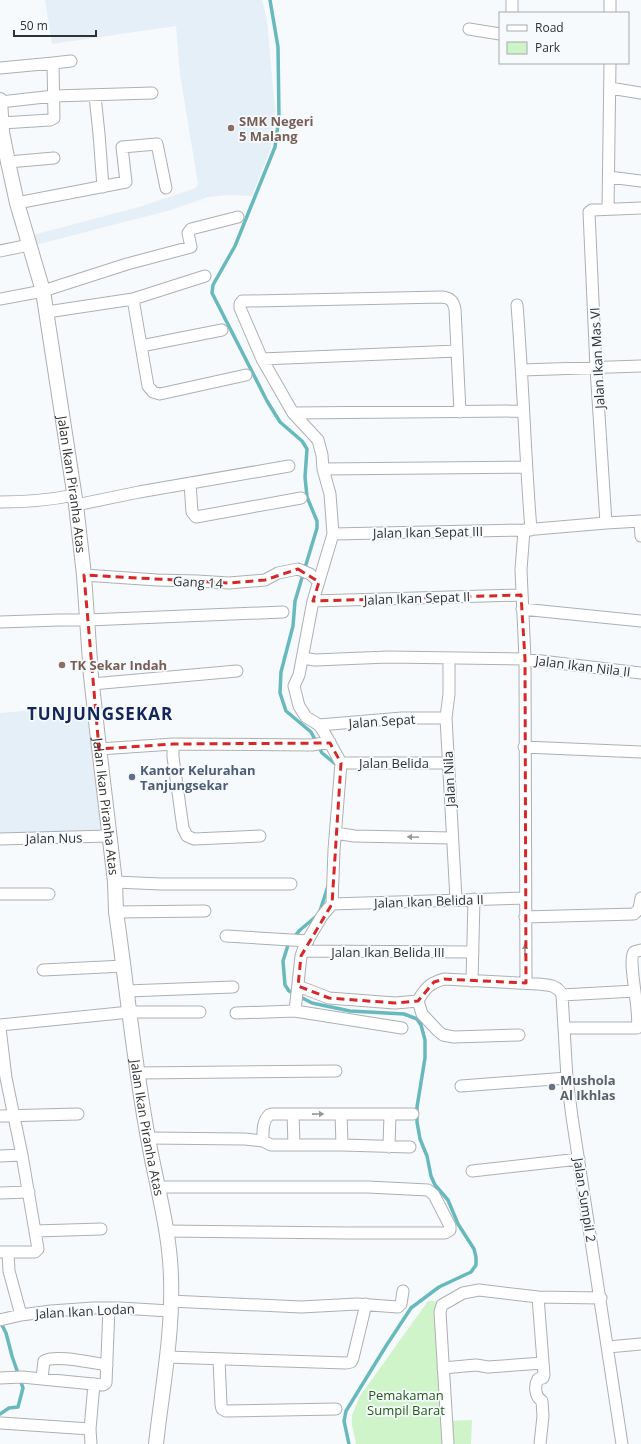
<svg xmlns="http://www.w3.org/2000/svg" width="641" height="1444" font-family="'Open Sans',sans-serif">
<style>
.built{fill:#e5eff7}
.green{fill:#d0f4c9}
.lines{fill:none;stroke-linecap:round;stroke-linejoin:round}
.stream{stroke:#68b9bd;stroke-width:3.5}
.minor-casing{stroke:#adb0b3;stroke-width:13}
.tertiary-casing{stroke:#adb0b3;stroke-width:16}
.minor{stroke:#fff;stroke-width:11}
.tertiary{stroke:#fff;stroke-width:14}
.oneway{fill:#989899}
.marked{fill:none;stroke:#d62828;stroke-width:3;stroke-dasharray:8 5;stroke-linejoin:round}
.education-dot{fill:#8d6e63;stroke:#f6fafd;stroke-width:1.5}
.service-dot{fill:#5c6f8a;stroke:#f6fafd;stroke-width:1.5}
.worship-dot{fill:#6b7280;stroke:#f6fafd;stroke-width:1.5}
.labels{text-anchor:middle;stroke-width:3.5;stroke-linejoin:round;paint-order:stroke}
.education-label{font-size:13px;font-weight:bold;fill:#785e54;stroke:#f6fafd;text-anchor:start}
.street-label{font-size:13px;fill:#313233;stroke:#f6fafd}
.service-label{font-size:13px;font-weight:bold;fill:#4e5e75;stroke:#f6fafd;text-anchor:start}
.worship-label{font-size:13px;font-weight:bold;fill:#5b616d;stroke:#f6fafd;text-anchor:start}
.park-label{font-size:13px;fill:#235819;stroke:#f6fafd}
.district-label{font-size:17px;font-weight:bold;letter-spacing:1px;fill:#13255b;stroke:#f6fafd}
</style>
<rect width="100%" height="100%" fill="#f6fafd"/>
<path class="built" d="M 45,0 L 262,0 L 267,20 L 275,111 L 271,147 L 252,196 L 228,195 L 208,197 L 171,210 L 35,245 L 33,235 L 139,207 L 196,188 L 198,184 L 180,74 L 176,26 L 52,44 Z
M 86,706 L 101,830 L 99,832 L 0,834 L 0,713 Z"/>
<path class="green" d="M 428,1301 L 443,1301 L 448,1421 L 472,1420 L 471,1444 L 356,1444 L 352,1425 L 352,1415 L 360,1396 Z"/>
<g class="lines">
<path class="stream" d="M 270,0 L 278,47 L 279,117 L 275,147 L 235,246 L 213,285 L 212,293 L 267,401 L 280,422 L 302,441 L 307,449 L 305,477 L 307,497 L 317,521 L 317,528 L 295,601 L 293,626 L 281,672 L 280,693 L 286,711 L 311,732 L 322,753 L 338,766
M 294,937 L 300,930 L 319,914 L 328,886
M 290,942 L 288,945 L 283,961 L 285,985 L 289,991 L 312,1003 L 350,1011 L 404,1014 L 417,1019 L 421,1025 L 425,1040 L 425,1058 L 417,1107 L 417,1122 L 420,1139 L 427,1156 L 431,1176 L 435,1185 L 448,1200 L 458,1224 L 474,1249 L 476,1257 L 476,1265 L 471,1272 L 439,1287 L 411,1308 L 386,1346 L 346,1411 L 344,1421 L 349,1444
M 0,1414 L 9,1408 L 18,1407 L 23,1388 L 12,1356 L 6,1333 L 0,1321"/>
<g class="minor-casing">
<path id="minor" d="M 512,13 L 512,0
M 610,13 L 610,0
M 469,29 L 500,34
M 53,63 L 71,61
M 0,68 L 53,63 L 54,118 L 50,120 L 2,123
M 610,88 L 641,93
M 95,96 L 99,134 L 103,187
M 0,102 L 54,96 L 152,93
M 8,162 L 54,158
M 609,177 L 641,181
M 17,203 L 126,182 L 122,147 L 157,144 L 166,188
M 608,209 L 610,63
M 0,251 L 29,245
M 0,299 L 43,291 L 127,264 L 191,247 L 188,233 L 191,229 L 238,217
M 133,299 L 148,386 L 153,392 L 160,394 L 246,375
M 517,305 C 523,380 525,455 531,530
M 47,312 L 133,299 L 205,276
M 141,346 L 222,330
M 262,359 L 457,351
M 522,370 L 641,366
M 293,413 L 523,411
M 323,469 L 526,467
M 190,483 L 192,512 L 196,517 L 301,498
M 0,502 C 25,502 50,500 75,495
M 76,505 L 139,492 L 289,466
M 640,522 L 641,536
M 606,523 L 596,368 L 589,212 L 592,210 L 641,208
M 524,530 L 521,570 L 525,659 L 526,983
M 333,534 L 524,530 L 606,523 L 641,521
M 84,575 L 157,580 L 197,581 L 229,583 L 265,580 L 278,573 L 298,569 L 310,574 L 319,582
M 313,601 L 521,595
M 522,609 L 641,621
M 0,622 L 59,620 L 88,620 L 283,612
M 303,658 L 315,660 L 388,657 L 525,659 L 641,673
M 449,658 L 449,694 L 446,718 L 456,899
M 92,684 L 237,671
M 319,725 L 402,718 L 446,718
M 173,744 L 173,757 L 183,828 L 187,836 L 194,839 L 260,836
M 524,747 L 641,752
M 99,749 L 173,744 L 312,745 L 330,742
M 341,763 L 448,763
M 336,833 L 354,836 L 452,838
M 0,839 L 108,836
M 115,882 L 161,884 L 291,884
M 0,894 L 49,894
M 332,904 L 525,898
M 116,912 L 205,911
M 525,917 L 634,914 L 639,909 L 641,898
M 226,936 L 308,941
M 303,951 L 473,952
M 43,970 L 124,966
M 472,981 L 474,899
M 298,986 L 329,998 L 395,1003 L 418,1001
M 127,991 L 233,987
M 562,995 L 635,991
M 295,1011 L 301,956 L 305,945 L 322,916 L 332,904 L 334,850 L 341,763 L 325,734 L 319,725 L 306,717 L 299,706 L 294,686 L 299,675 L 313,601 L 333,534 L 330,494 L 323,469 L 322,455 L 318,440 L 293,413 L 262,359 L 240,308 L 240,304 L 242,301 L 248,301 L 442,297 C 451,298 453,301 455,309 L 460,412
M 236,1013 L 295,1011 L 402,1028
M 0,1025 L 130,1012 L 200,1012
M 0,1028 L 6,1078 L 22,1155 L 38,1249 L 35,1252 L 0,1252
M 565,1028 L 637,1028 C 641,1012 627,961 634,952 L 641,950
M 519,1035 L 454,1037 L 443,1035 L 438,1031 L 422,1014 L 418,1001 C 425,988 430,983 444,979 L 538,984 C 548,985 558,985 562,995 L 567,1078 L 572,1117 L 622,1444
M 138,1073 L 336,1071
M 461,1086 L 567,1078
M 293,1114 L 294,1145
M 341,1114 L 342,1145
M 0,1116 L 78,1114
M 148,1138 L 245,1139 L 263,1141 L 271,1145 L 342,1145 L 410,1147
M 263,1141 C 263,1132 262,1122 269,1115 L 272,1114 L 413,1114
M 389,1147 L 390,1114
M 0,1156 L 22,1155
M 472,1171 L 579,1159
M 158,1187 L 368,1187 L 428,1190 L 434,1195 L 450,1226 L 450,1230 L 445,1233 L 347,1233 L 166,1231
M 0,1193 L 29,1192
M 35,1231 L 101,1229
M 8,1253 L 9,1271 L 21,1315
M 538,1297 L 544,1375 L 543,1378 L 538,1379 C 534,1386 535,1397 542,1401 L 543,1416 L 540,1444
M 170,1301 L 301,1307 L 357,1304 L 398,1307 L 401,1304 L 403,1291
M 0,1320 L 21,1315 L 51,1311 L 94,1308 L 120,1308 L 170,1311
M 608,1347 L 641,1344
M 167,1357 L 346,1363 L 351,1362 L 353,1358 L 366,1304
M 219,1359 L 221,1405 L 222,1409 L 226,1411 L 336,1409
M 443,1368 L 476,1365 L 488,1367 L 543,1363
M 0,1378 L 22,1377 L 103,1385 L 106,1383 L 109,1308
M 42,1378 L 44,1361 C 56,1354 92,1363 107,1365
M 1,1423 L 90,1429
M 91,1444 L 90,1429 L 94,1384
M 448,1444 L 440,1312 L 442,1305 L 463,1293 L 479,1290 L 538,1297 L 601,1298"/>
</g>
<g class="tertiary-casing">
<g id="tertiary">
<path id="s1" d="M 0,100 L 2,132 L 8,162 L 17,203 L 43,291 L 76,505 L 84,575 L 91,676 L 98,739 L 115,882 L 116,912 C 127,987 134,1063 148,1138 C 156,1184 170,1231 171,1278 C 173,1334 162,1389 156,1444"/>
</g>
</g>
<use href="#minor" class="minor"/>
<use href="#tertiary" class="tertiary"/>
</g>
<defs><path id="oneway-solid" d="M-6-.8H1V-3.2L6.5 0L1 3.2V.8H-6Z"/></defs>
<g class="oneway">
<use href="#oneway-solid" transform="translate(413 837) rotate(-178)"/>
<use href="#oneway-solid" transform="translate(525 950) rotate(-90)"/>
<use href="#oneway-solid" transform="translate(318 1114) rotate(-1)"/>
</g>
<path class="marked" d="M 298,569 L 319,582 L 313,601 L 521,595 L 525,659 L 526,983 L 444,979 L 434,982 L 418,1001 L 395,1003 L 329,998 L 298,986 L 301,956 L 332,904 L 341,763 L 330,743 L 173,744 L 99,749 L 84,575 L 229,583 L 265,580 Z"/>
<g class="education-dot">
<circle cx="231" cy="128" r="4"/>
<circle cx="62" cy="665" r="4"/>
</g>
<circle class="service-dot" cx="132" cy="777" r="4"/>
<circle class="worship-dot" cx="552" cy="1087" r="4"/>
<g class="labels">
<g class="education-label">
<text x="239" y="126">SMK Negeri<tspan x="239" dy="15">5 Malang</tspan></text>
<text x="70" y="670">TK Sekar Indah</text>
</g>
<g class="street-label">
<text transform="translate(597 358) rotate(-93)" y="5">Jalan Ikan Mas VI</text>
<text dy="5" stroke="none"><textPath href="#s1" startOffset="392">Jalan Ikan Piranha Atas</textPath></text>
<text transform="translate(428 532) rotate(-1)" y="5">Jalan Ikan Sepat III</text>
<text transform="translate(198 582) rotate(3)" y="5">Gang 14</text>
<text transform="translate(417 598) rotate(-2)" y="5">Jalan Ikan Sepat II</text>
<text transform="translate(583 666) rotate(7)" y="5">Jalan Ikan Nila II</text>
<text transform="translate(382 721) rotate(-4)" y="5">Jalan Sepat</text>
<text x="394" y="768">Jalan Belida</text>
<text transform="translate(449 779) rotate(-93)" y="5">Jalan Nila</text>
<text dy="5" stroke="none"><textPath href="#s1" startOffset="716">Jalan Ikan Piranha Atas</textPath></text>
<text transform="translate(54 838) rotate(-1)" y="5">Jalan Nus</text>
<text transform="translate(429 901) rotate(-2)" y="5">Jalan Ikan Belida II</text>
<text x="388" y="957">Jalan Ikan Belida III</text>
<text dy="5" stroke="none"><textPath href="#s1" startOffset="1040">Jalan Ikan Piranha Atas</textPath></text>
<text transform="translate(585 1200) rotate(81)" y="5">Jalan Sumpil 2</text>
<text transform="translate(85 1311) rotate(-3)" y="5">Jalan Ikan Lodan</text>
</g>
<g class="service-label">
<text x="140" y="775">Kantor Kelurahan<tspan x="140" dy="15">Tanjungsekar</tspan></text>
</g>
<g class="worship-label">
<text x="560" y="1085">Mushola<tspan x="560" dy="15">Al Ikhlas</tspan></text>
</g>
<g class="park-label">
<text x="406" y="1400">Pemakaman<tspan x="406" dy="15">Sumpil Barat</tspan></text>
</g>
<g class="district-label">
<text x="100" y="720">TUNJUNGSEKAR</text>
</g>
</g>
<rect x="499" y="12" width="130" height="52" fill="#f6fafd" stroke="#a7aaac"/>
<rect x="507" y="25" width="20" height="6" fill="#ffffff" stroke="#a7aaac"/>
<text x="535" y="32" font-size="12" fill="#313233">Road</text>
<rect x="507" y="42" width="20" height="12" fill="#d0f4c9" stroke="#a7aaac"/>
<text x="535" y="52" font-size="12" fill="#313233">Park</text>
<path d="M14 30v6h82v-6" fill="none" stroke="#313233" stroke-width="2"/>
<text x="20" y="30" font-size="12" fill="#313233" stroke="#f6fafd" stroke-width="3" paint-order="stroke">50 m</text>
</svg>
